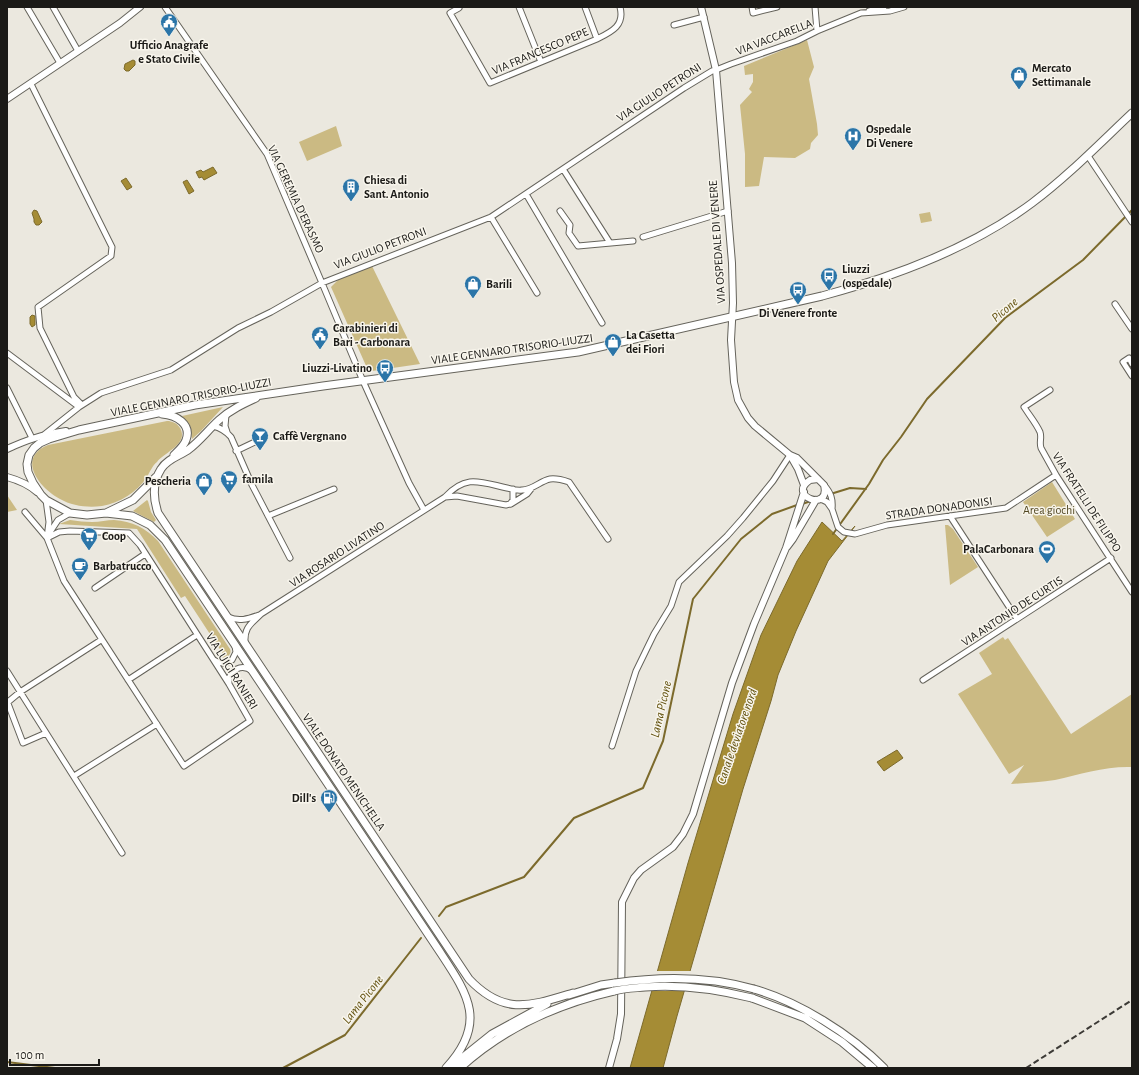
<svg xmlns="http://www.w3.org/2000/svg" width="1139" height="1075" font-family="'Alegreya Sans',sans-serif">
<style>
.green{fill:#cbba83}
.water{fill:#a58c35;stroke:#7c6a2c}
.pier{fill:#ebe8df}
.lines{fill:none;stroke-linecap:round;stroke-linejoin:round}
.stream{stroke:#7c6a2c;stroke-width:2}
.minor-casing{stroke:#65635b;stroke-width:7}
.tertiary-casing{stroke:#65635b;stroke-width:8}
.secondary-casing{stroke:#65635b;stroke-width:9}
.minor{stroke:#fff;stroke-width:5}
.tertiary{stroke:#fff;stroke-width:6}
.secondary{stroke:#fff;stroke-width:7}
.rail{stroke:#3c3a36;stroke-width:2;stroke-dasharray:6 3;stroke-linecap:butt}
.secondary-bridge-casing{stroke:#65635b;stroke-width:9;stroke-linecap:butt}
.secondary-bridge{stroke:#fff;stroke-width:7}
.labels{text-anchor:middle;stroke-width:3;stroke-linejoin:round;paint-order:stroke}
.street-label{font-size:12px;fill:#1b1a17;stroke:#f8f5ec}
.poi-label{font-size:12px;font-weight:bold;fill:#1b1a17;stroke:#f8f5ec;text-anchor:start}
.park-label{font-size:12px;fill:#514722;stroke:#f8f5ec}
.water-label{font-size:13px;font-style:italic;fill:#63520f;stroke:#f8f5ec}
</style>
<rect width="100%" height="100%" fill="#ebe8df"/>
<path class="green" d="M 807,40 L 814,67 L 809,79 L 817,124 L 818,135 L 811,143 L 810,149 L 795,158 L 764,157 L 759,186 L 745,187 L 745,154 L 740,105 L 752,92 L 749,89 L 753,82 L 753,74 L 745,75 L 744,66 Z
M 336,126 L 342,146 L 307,161 L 299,142 Z
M 930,212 L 932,221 L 921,223 L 919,214 Z
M 372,266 L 420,364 L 372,371 L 367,368 L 331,287 L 339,279 Z
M 223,407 L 201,431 L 192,439 L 190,425 L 182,416 Z
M 167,421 C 172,421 177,423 180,428 C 189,444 165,452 157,462 C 152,466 150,472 147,477 C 137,492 120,503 102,506 C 88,508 72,506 60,499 C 39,488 16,458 48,445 Z
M 1052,482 L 1075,519 L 1047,537 L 1023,502 Z
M 7,495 L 17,510 L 7,512 Z
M 147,500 L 148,501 L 151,512 L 156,520 L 154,522 L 133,511 Z
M 70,520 C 78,521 85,522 92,522 C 100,522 107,520 114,520 C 132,521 146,528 158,541 L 230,649 C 232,654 228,657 224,658 L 220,656 L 223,654 L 185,596 L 181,598 L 137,529 L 59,524 Z
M 945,525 L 948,525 L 953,529 L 978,567 L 950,585 Z
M 1003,637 L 1005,640 L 1008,638 L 1071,734 L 1132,694 L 1132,767 C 1106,766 1080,774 1055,780 C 1041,782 1025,783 1011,784 L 1024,765 L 1009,774 L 958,694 L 992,674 L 979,653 Z"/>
<path class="water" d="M 133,60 L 135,61 L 135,65 L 129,71 L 126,71 L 124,69 L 125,64 Z
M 213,167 L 217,173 L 204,180 L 202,177 L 199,178 L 196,172 L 201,170 L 203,172 Z
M 126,178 L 132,187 L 127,190 L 121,181 Z
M 187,180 L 194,191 L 189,194 L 183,182 Z
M 34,210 L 37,211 L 42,222 L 39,225 L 36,225 L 34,222 L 34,219 L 32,213 Z
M 32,315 L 35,316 L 35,325 L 32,327 L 30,324 L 30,317 Z
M 822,522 L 842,541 L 855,526 L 828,561 L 796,631 L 778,675 L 771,701 L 743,789 L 677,1016 L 663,1068 L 630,1068 L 688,863 L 733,714 L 761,635 L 797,561 Z
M 897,750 L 903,758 L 884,771 L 877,762 Z"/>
<path class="pier" d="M 655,971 L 692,971 L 686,991 L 650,991 Z"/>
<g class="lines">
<path class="stream" d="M 824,496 L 850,488 L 866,489
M 802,504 L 811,501
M 833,534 L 869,484 L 883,460 L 901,437 L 927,399 L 1005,318 L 1083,260 L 1132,210
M 439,916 L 446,907 L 524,877 L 574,818 L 643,788 L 663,741 L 693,599 L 741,539 L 772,514 L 797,505
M 7,1062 L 55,1068
M 283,1068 L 345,1035 L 421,938"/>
<g class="minor-casing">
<path id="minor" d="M 27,7 L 60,63
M 53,7 L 78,51
M 165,7 L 267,154 L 322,283 L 363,381 L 409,483 L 424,510
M 519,7 L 541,62
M 585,7 L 597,39
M 752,7 L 753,13 L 777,7
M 815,7 L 817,31
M 459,8 L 450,13 L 490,83 L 597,39 C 611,32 625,26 620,7
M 869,11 L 884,7
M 674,25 L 704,17
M 31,84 L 112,247 L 111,256 L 38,307 L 40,328 L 74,397 L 82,405
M 1088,156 L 1132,222
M 563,169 L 610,243
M 526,194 L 602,323
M 560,211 L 570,225 L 569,233 L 578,246 L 633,241
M 491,217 L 537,293
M 643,237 L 728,211
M 1115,304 L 1132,329
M 7,353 L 79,407
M 1132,364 L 1129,358 L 1123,362 L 1132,376
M 7,388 L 32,438
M 1050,390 L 1024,407 C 1029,415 1036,423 1040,432 C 1042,438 1039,442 1041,448 L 1056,475 L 1132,592
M 226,415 L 225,426 L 227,432
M 213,426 C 221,428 226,431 231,437 L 252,485 L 290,558
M 45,434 L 79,407 L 101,393 L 171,370 L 238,328 L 271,312 L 322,283 L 491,217 L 684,88 L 712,71 L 716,70 L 731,64 L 797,41 L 817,31 L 861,13 L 890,11 L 904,7
M 236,451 L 259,440
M 824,485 C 831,493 833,499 832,509
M 513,489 L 513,500 L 510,504 L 506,505 L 457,496 L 445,497 C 466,474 480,482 507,488 C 512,489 517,491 522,490 C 533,490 540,481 550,479 C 557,478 563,480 569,482 L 608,539
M 819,499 L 823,500 L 827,502 L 832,509 L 838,527 L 844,532 L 855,534 L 887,525 L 1006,508 L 1056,475
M 46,500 L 49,522 L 47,538
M 511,504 L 527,494 L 531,489
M 25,512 L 47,538 L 64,581 L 184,766 L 250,721 L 229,684 L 140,545 L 129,533 L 70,531 L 59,532 L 47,538
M 268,516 L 334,489
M 950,516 L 1017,619
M 48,535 L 58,520 L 70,513
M 95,588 L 145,554
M 228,617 C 239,622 248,619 259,615
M 245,643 C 244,627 251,624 261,614 L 445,497
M 214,660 C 220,664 226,664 232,660 L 236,652 L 235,646
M 7,671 L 122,853
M 128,680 L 197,635
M 923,680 L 1111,558
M 229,683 C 228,670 242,663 252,671
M 7,701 L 23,743 L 46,733
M 8,702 L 20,692 L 101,640
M 612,746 L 636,671 L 654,634 L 671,606 L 679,582 L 727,536 L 743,518 L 773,481 L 790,455
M 74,776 L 157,724"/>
</g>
<g class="tertiary-casing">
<path id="tertiary" d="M 701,7 L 716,70 L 732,263 L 733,303 L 731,340 L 734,382 L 738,400 L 748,418 L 755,426 L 790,455 L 797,458 L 824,485 C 831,513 786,496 810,480 L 818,479
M 7,99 L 120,23 L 140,7
M 7,449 C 29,439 42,435 66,431
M 790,455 L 798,469 L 804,485
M 7,477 C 18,480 28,484 37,492
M 787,547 L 793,539 L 816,500
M 609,1068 L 617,1039 L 621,1014 L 622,902 L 634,878 L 641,870 L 673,847 L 683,834 L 693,814 L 732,683 L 754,624 L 786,548 L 804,492"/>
</g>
<g class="secondary-casing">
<path id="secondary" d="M 256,398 C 243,404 230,410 219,420 C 208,430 200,441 188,450 C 179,456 167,459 161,469 C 152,483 153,498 158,513 L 469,979 C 504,1016 530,1006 573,993
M 162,414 C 176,415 192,424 186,440 C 184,446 178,451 174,455
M 106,513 L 133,500 L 156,477
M 754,989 C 799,1002 851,1034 884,1068
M 569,995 L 601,985 L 615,983
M 752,998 L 805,1018 L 842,1042 L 873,1068
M 452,1066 L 492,1034 L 547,1004
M 446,1068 C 489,1022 467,993 438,949 L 165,540 L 150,525 L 132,516 L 106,513 L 87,515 L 70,513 L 46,500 L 41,495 L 33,483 L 28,472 L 27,464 L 29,455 L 34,448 L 40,443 L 49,439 L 79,430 L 195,405 L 323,386 L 578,352 L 822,296 C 893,277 973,247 1032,203 C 1068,176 1099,144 1132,113
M 460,1068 C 504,1028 557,1004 614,991"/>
</g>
<use href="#minor" class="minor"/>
<use href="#tertiary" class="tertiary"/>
<use href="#secondary" class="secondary"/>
<path class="rail" d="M 1026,1068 L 1132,1000"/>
<g class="secondary-bridge-casing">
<path id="secondary-bridge" d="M 615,983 C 662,976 709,976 754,989
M 614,991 C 625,988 635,988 645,987 C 682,984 716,989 752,998"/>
</g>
<use href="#secondary-bridge" class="secondary-bridge"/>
</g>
<defs>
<g id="civic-pin" transform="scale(0.9)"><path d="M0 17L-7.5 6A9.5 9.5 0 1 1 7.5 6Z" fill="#2b75a8" stroke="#f8f5ec"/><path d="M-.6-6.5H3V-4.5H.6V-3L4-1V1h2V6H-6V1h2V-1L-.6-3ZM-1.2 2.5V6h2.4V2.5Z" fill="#fff"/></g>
<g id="shop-pin" transform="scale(0.9)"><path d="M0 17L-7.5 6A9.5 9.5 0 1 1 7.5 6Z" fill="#2b75a8" stroke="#f8f5ec"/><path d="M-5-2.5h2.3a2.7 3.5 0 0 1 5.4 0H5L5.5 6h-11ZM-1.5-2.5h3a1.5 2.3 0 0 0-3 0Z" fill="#fff"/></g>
<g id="hospital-pin" transform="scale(0.9)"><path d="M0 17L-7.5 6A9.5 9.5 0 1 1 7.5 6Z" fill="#2b75a8" stroke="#f8f5ec"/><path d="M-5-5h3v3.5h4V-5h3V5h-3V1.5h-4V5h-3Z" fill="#fff"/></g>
<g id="building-pin" transform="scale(0.9)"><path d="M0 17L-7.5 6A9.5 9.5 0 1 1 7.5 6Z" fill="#2b75a8" stroke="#f8f5ec"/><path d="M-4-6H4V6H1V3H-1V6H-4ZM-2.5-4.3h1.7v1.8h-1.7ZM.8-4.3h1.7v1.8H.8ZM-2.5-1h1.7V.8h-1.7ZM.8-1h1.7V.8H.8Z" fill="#fff"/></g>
<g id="bus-pin" transform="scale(0.9)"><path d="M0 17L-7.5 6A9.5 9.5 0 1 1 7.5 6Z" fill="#2b75a8" stroke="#f8f5ec"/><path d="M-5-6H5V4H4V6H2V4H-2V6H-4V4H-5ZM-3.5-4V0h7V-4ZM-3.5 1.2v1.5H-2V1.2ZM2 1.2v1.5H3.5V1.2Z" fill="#fff"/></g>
<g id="bar-pin" transform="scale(0.9)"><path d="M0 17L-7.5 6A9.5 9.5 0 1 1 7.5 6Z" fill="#2b75a8" stroke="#f8f5ec"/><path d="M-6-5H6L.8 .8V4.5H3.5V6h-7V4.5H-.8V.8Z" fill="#fff"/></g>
<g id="supermarket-pin" transform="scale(0.9)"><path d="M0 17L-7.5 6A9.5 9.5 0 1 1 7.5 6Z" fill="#2b75a8" stroke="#f8f5ec"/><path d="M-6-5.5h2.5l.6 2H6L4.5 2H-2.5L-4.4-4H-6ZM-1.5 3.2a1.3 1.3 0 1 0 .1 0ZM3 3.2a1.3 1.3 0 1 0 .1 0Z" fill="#fff"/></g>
<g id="stadium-pin" transform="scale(0.9)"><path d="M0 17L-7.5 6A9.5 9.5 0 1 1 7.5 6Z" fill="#2b75a8" stroke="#f8f5ec"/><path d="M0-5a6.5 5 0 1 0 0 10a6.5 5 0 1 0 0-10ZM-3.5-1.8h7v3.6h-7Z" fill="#fff"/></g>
<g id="cafe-pin" transform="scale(0.9)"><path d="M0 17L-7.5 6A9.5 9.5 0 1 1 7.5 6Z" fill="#2b75a8" stroke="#f8f5ec"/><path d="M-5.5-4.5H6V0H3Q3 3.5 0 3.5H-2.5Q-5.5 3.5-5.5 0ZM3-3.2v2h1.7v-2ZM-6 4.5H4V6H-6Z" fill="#fff"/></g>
<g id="fuel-pin" transform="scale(0.9)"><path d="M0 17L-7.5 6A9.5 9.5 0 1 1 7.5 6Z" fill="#2b75a8" stroke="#f8f5ec"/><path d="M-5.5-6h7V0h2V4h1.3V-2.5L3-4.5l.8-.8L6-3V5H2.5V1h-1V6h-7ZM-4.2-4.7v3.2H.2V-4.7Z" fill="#fff"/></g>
</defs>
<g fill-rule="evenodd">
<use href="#civic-pin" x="169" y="22"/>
<use href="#shop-pin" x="1019" y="75"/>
<use href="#hospital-pin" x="853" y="136"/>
<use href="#building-pin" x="351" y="187"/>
<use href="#bus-pin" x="829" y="276"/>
<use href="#shop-pin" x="473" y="284"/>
<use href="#bus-pin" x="798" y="290"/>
<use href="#civic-pin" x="320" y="335"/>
<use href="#shop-pin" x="613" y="342"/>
<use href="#bus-pin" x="385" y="368"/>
<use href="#bar-pin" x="260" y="436"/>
<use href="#supermarket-pin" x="229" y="479"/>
<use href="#shop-pin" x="204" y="481"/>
<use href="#supermarket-pin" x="89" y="536"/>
<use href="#stadium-pin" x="1047" y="549"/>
<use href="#cafe-pin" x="80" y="566"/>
<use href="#fuel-pin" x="329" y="798"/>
</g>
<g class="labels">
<g class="street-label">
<text transform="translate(774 37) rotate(-21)" y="4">VIA VACCARELLA</text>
<text transform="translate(540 51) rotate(-23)" y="4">VIA FRANCESCO PEPE</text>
<text transform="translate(659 92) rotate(-33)" y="4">VIA GIULIO PETRONI</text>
<text transform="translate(296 199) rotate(65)" y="4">VIA GEREMIA D'ERASMO</text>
<text transform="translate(717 242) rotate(-94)" y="4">VIA OSPEDALE DI VENERE</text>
<text transform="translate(380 248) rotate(-21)" y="4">VIA GIULIO PETRONI</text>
<text transform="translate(512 349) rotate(-8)" y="4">VIALE GENNARO TRISORIO-LIUZZI</text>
<text transform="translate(191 397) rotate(-11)" y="4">VIALE GENNARO TRISORIO-LIUZZI</text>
<text transform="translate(1087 502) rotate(57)" y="4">VIA FRATELLI DE FILIPPO</text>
<text transform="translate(939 508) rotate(-8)" y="4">STRADA DONADONISI</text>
<text transform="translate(337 554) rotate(-33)" y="4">VIA ROSARIO LIVATINO</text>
<text transform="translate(1012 611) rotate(-33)" y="4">VIA ANTONIO DE CURTIS</text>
<text transform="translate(232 671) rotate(58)" y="4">VIA LUIGI RANIERI</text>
<text transform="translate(344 772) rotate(56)" y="4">VIALE DONATO MENICHELLA</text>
</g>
<g class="poi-label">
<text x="169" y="49" text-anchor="middle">Ufficio Anagrafe<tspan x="169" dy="14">e Stato Civile</tspan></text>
<text x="1032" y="72">Mercato<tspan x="1032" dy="14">Settimanale</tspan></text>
<text x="866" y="133">Ospedale<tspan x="866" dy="14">Di Venere</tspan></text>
<text x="364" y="184">Chiesa di<tspan x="364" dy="14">Sant. Antonio</tspan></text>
<text x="842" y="273">Liuzzi<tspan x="842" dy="14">(ospedale)</tspan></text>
<text x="486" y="288">Barili</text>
<text x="798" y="317" text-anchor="middle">Di Venere fronte</text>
<text x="333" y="332">Carabinieri di<tspan x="333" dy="14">Bari - Carbonara</tspan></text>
<text x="626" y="339">La Casetta<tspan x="626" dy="14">dei Fiori</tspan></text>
<text x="372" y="372" text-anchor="end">Liuzzi-Livatino</text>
<text x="273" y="440">Caffè Vergnano</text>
<text x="242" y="483">famila</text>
<text x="191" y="485" text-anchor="end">Pescheria</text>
<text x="102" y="540">Coop</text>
<text x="1034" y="553" text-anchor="end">PalaCarbonara</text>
<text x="93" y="570">Barbatrucco</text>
<text x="316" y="802" text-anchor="end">Dill's</text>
</g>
<g class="park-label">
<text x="1049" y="514">Area giochi</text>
</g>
<g class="water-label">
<text transform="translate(1004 309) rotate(-40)" y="5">Picone</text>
<text transform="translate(660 709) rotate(-77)" y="5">Lama Picone</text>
<text transform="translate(736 736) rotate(-71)" y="5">Canale deviatore nord</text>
<text transform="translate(362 999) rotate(-52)" y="5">Lama Picone</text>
</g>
</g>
<rect width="1139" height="1075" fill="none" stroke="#1b1a17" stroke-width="16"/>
<path d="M10 1059v6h89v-6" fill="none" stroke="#1b1a17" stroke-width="2"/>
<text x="16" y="1059" font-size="12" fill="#1b1a17" stroke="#f8f5ec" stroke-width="3" paint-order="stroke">100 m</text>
</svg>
